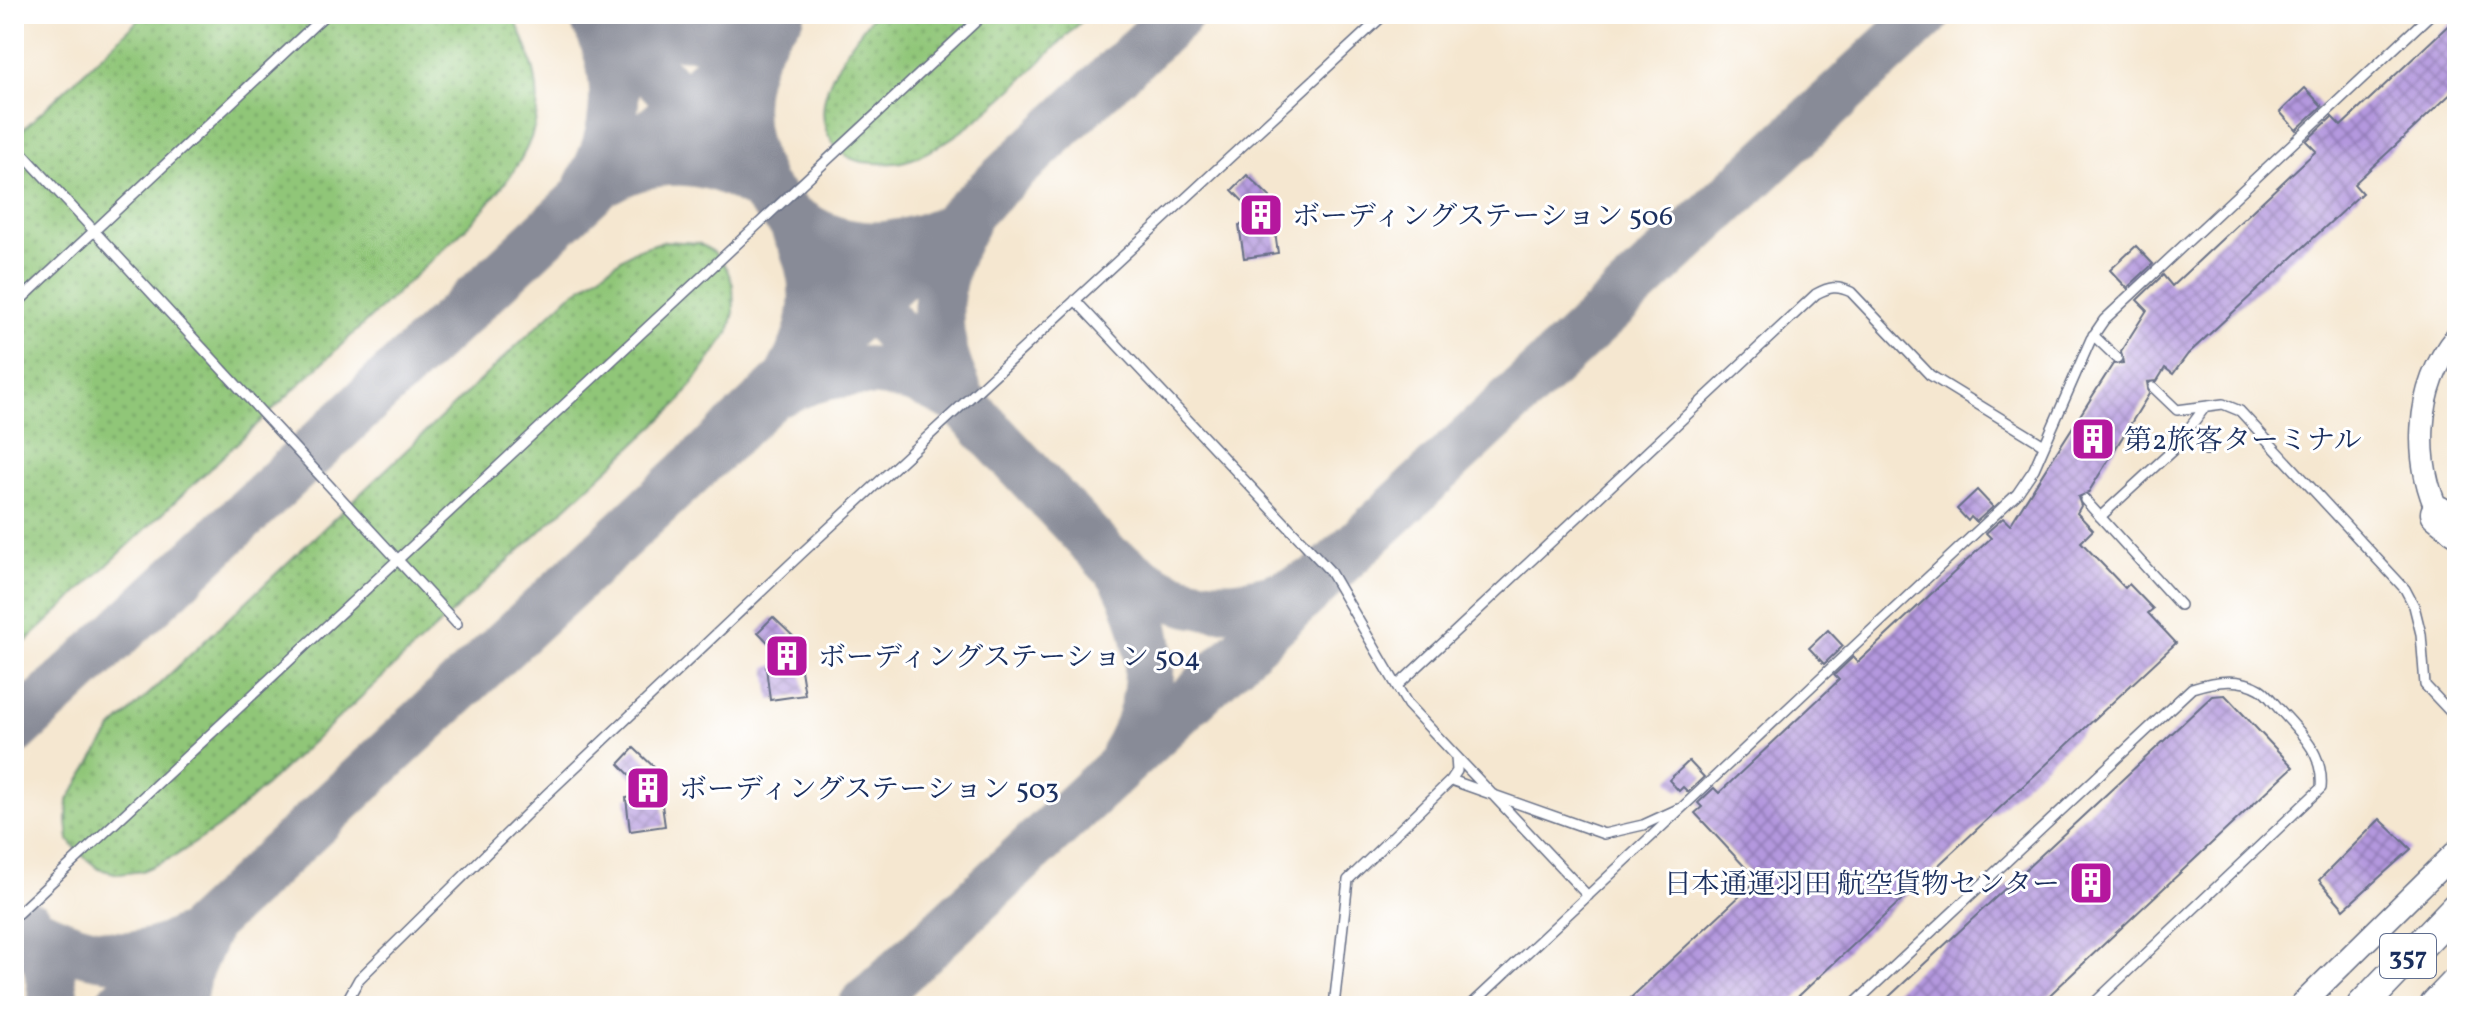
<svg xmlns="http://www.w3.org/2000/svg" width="2471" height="1020" font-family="Vollkorn,'Noto Serif JP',serif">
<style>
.grass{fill:url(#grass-dots);stroke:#567a6b;stroke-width:2}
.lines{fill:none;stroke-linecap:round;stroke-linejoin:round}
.taxiway{stroke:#888b97;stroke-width:50}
.building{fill:url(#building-cross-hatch)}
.service-casing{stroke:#676f86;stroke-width:12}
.tertiary-casing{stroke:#676f86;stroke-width:25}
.trunk-casing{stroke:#676f86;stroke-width:33}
.motorway-casing{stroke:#676f86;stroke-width:37}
.service{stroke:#fff;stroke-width:9}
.tertiary{stroke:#fff;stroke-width:22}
.trunk{stroke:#fff;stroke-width:30}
.motorway{stroke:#fff;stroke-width:34}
.labels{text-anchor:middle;stroke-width:6;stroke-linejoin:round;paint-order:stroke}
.shield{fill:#fff;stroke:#5f6d8e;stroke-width:2}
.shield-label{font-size:26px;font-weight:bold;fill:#1b2f5e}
.poi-label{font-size:28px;fill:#1b2f5e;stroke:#fff;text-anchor:start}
</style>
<defs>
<pattern id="grass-dots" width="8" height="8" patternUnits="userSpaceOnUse" patternTransform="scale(2)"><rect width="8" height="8" fill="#90c678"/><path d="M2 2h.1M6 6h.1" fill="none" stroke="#75a166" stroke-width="1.8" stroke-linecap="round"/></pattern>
<pattern id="building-cross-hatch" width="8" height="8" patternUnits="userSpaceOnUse" patternTransform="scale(2)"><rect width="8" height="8" fill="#b498de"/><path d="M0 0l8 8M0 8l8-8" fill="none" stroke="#927cb7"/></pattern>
</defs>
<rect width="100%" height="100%" fill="#fff"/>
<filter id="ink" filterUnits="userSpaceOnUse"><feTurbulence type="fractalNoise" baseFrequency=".0125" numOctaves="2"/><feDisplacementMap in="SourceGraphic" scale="16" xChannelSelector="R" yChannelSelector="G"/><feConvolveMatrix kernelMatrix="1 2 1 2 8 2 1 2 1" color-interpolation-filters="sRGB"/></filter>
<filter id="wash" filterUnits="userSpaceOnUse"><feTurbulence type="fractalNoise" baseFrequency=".006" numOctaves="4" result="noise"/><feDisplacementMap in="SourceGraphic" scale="32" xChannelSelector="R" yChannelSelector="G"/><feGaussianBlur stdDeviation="1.8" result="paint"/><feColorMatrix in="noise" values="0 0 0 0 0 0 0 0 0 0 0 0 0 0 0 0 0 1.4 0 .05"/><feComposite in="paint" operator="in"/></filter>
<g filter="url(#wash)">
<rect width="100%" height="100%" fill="#f5e7d0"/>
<path class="grass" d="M 145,14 L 512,14 C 559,108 539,148 472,222 L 14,653 L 14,138 Z
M 874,14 L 1089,14 C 1037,63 984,127 917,157 C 900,165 881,164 863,162 C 851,160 840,153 833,143 C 803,102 849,46 874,14 Z
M 664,241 L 698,243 L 714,252 L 726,267 L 733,285 L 734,312 L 729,332 L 679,403 L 226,822 L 175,856 L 142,871 L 119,874 L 99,869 L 77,851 L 69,840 L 67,821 L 68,800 L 112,729 L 569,296 L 633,251 Z"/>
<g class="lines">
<path class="taxiway" d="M 599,14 L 1122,574 C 1155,631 1160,697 1125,755
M 609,14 C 662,41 719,42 772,15
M 758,177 C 734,131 735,77 764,33
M 608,179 C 653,153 708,155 752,183
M 589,185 C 620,133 623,71 594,17
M 802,225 C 845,254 896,251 943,231
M 792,371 C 819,326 821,276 796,230
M 956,388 C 930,334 933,276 964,224
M 782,391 C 837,364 896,364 950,395
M 1114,562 C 1128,570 1141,581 1156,589 C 1203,615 1261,608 1307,585
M 14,731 L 780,14
M 30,926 L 48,964 L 55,1006
M 36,932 C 83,955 135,969 184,940
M 119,1006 L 1179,14
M 180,1006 L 186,974 L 204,933
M 863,1006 L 1926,14"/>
</g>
<g id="blocks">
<path class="building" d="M 2457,17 L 2457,88 L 2354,184 L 2362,193 L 2188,354 L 2173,374 L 2165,368 L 2157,381 L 2147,382 L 2149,394 L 2088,493 L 2078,497 L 2081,506 L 2077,513 L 2093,530 L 2081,542 L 2125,588 L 2129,584 L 2153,609 L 2148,613 L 2176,643 L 1788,1006 L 1622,1006 L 1757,880 L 1695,813 L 1702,807 L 1698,803 L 1714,788 L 1719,793 L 1839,680 L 1834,675 L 1853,657 L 1858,662 L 1991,538 L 1986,533 L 2003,518 L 2010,525 L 2113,364 L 2123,363 L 2121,351 L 2147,310 L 2137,300 L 2163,275 L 2172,286 L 2316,151 L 2306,141 L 2332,117 L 2341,126 Z
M 2305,88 L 2322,106 L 2296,130 L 2280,112 Z
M 1247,175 L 1270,197 L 1278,253 L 1244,258 L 1239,225 L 1262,221 L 1232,190 Z
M 2136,246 L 2153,264 L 2127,288 L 2110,270 Z
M 1977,490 L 1993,507 L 1976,522 L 1971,517 L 1968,521 L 1957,509 Z
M 773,617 L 796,639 L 805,695 L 770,700 L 766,667 L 788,663 L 758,632 Z
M 1828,630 L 1843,646 L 1824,664 L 1809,648 Z
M 2225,695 L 2293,767 L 2038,1006 L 1879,1006 L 2212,696 Z
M 634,748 L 657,770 L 665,826 L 630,831 L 626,798 L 648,794 L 619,764 Z
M 1689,761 L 1704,777 L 1688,792 L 1683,787 L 1679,791 L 1669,780 Z
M 2380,819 L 2411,849 L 2344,909 L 2319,880 Z"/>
</g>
</g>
<g filter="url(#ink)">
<use href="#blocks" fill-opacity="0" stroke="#676f86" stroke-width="2"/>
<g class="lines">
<g class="service-casing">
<path id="service" d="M 14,144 L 457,624
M 1075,300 L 1329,570 L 1408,705 L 1588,896
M 14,306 L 326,14
M 2093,335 L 2117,358
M 2153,387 L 2177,410 L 2223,404 L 2240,411 L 2405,589 L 2414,606 L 2421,634 L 2425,685 L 2457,719
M 2204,449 L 2206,450
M 2085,500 L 2180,605
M 2100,517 L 2173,450 L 2205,407
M 1397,686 L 1816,294 C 1829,287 1837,285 1851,292 L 1930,375 L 2044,445
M 1451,780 L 1604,834 L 1643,825 L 1678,809
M 14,917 L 984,14
M 344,1006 L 359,979 L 547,794 L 802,553 L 1385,14
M 1334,1006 L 1348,880 L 1451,780 L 1457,771 L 1456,757
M 1470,1006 L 2017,494 L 2034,469 L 2091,339 L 2104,320 L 2431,14
M 1852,1006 L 2192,688 C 2213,681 2240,677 2260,689 C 2268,694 2275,705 2282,712 C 2303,735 2324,755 2321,788 L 2091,1006"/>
</g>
<g class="tertiary-casing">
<path id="tertiary" d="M 2444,524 C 2412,466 2414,388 2457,336
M 2300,1006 L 2457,851"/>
</g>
<g class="trunk-casing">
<path id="trunk" d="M 2362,1006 L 2457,907"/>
</g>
<g class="motorway-casing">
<path id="motorway" d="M 2438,513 L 2457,528
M 2437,1006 L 2457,985"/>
</g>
<use href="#service" class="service"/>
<use href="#tertiary" class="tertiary"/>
<use href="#trunk" class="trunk"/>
<use href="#motorway" class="motorway"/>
</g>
</g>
<defs>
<g id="building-square" transform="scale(2.3)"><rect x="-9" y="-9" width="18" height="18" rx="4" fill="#b5179e" stroke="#fff"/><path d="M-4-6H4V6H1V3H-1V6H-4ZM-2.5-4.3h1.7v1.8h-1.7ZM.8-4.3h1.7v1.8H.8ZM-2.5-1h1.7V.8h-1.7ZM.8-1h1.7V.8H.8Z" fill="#fff"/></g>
</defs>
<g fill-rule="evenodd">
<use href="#building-square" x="1261" y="215"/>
<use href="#building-square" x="2093" y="439"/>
<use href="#building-square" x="787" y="656"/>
<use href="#building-square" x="648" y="788"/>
<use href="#building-square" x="2091" y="883"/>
</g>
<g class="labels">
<rect class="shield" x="2380" y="934" width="56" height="44" rx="6"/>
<g class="shield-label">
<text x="2408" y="965">357</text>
</g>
<g class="poi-label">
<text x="1292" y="225">ボーディングステーション 506</text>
<text x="2124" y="449">第2旅客ターミナル</text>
<text x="818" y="666">ボーディングステーション 504</text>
<text x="679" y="798">ボーディングステーション 503</text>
<text x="2060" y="893" text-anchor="end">日本通運羽田 航空貨物センター</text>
</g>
</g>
<rect width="2471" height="1020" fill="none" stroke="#fff" stroke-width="48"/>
</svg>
